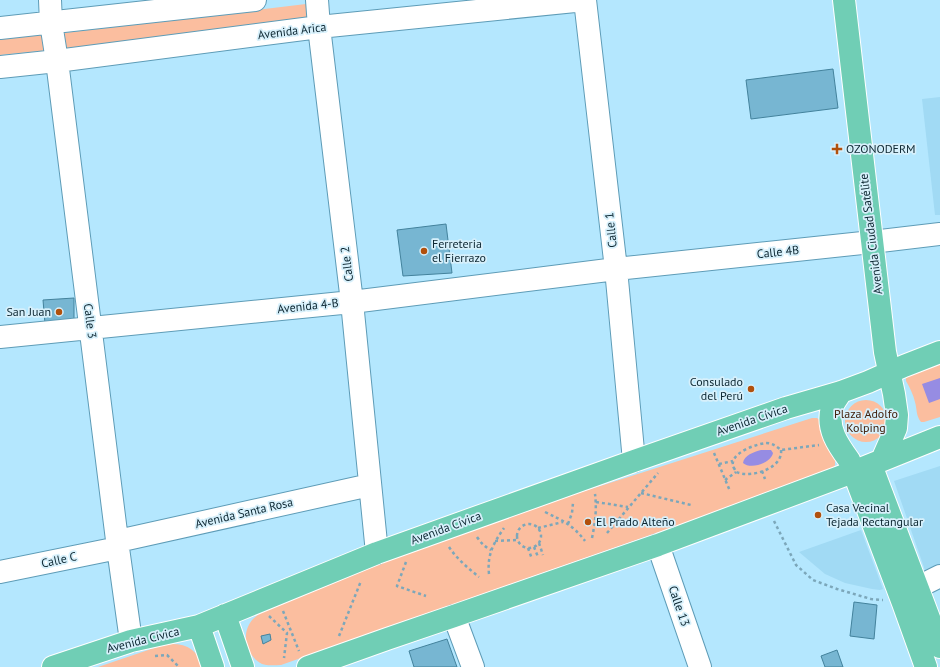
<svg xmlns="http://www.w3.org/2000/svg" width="940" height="667" font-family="'PT Sans',sans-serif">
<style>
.built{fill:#a1daf4}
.green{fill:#fbbe9f}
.water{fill:#968ce3}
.building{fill:#77b6d2;stroke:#43829c}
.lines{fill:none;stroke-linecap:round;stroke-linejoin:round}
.minor-casing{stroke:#5e9cb7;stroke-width:24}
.major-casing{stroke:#fff;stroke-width:24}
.path{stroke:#7ca7ba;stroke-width:2.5;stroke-dasharray:3 3;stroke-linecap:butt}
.minor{stroke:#fff;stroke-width:22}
.major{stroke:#70ceb5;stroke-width:22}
.poi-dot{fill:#b1500c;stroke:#d7f0fb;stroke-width:1.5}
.labels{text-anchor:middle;stroke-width:3.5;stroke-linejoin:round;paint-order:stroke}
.street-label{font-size:12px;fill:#0c2631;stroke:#d7f0fb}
.poi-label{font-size:12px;fill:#0c2631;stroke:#d7f0fb;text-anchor:start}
.park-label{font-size:12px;fill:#44210d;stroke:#d7f0fb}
</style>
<rect width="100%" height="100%" fill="#b4e7fe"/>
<path class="built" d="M 940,97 L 940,215 L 935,215 L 922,99 Z
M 940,466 L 940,568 L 927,576 L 894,481 Z
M 861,530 L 883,589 L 880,590 L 872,589 L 845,583 L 825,574 L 799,552 Z"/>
<path class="green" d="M 306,4 L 308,20 L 66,49 L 64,33 Z
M 48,33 L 50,50 L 0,55 L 0,38 Z
M 940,359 L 940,417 L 924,422 L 921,422 C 916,416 917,409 915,402 C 913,394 910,388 906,381 L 906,375 Z
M845 421a21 21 0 1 1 42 0a21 21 0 1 1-42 0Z
M 812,418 L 817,418 L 821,421 L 824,438 L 829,450 L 835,460 L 835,465 L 833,469 L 764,495 L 281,665 C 275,665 267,666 262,664 C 246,656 240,633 253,619 C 255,617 258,615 260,613 L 404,549 Z
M 172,644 C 188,644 198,651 203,667 L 98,667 L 163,645 Z"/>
<path class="water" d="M 940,378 L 940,399 L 929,403 L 922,384 Z
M 761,450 L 771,450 L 773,453 C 771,463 751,470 743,463 C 744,455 754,452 761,450 Z"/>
<path class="building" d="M 833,69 L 838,108 L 751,119 L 746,80 Z
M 446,224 L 452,273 L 403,276 L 397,230 Z
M 74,298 L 74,323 L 45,324 L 43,300 Z
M 854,602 L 877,605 L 874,639 L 850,636 Z
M 270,634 L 271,640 L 263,644 L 261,636 Z
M 447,639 L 457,667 L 414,667 L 409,651 Z
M 837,650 L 843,667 L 825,667 L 821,656 Z"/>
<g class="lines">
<g class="minor-casing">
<path id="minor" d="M 50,0 L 51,23 L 57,61 L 118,548 L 131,641
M 317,0 L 319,27 L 352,302 L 377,553
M 585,0 L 616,269 L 634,461
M 0,28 L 255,0
M 0,67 L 57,61 L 319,27 L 585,0
M 0,337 L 352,302 L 616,269 L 872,242 L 940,234
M 118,541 L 370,485
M 658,545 L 700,667
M 0,572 L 118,548
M 918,587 L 940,576
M 454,616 L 473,667"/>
</g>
<g class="major-casing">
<path id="major" d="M 844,0 L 885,352 L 894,394 L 897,415 L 896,428 L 882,460
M 841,392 C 838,397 833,403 832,408 C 826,428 838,445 849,460 L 903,603 L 926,667
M 871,465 L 940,647
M 225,615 L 243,667
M 199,626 L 213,667
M 53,667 L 131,641 L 199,626 L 377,553 L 634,461 L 786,408 L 841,392 L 868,382 L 904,366 L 940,352
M 308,667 L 387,639 L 454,616 L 658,545 L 853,472 L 940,437"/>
</g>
<path class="path" d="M 781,450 C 783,466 759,475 745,474 C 742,474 739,473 736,472 C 736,471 733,467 733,466 C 730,453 756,444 766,443 C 772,443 776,446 781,450 L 819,445
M 714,453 L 730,491
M 719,464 L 733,461
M 762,471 L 765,479
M 725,480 L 736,472
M 641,493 L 691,505
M 596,502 L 628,507
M 545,512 C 563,521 572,524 585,541
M 774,521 L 796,565 L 813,580 L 837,589 L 871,599 L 883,600
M 568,524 L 572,513 L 573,503
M517 536a12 12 0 1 1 24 0a12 12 0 1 1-24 0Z
M 538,528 L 563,522
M 607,533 L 658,473
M 477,537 C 481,543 485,547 491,550
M 592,538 C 595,523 597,510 595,494
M 495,541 L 518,540
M 539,543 L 543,555
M 449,547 C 457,559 468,568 479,577
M 534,547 L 538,557
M 528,548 L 532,559
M 406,562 L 397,586 L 426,596
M 489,574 C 487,555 493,544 504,528
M 283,611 L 299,651
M 269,616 L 287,633 L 284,658
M 339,636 L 361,581
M 155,656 L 167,655 L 179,667"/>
<use href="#minor" class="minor"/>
<use href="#major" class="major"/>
</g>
<g class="poi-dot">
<path d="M835 143h4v4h4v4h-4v4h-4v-4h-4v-4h4z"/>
<circle cx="424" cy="251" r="4"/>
<circle cx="59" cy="312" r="4"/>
<circle cx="751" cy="389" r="4"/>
<circle cx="818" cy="515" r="4"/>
<circle cx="588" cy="522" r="4"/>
</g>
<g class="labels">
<g class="street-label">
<text transform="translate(292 31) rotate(-7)" y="4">Avenida Arica</text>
<text transform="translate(611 230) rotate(-96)" y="4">Calle 1</text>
<text transform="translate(871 234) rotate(-97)" y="4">Avenida Ciudad Satélite</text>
<text transform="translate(778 252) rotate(-6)" y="4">Calle 4B</text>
<text transform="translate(347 264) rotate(-97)" y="4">Calle 2</text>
<text transform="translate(308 306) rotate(-6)" y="4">Avenida 4-B</text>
<text transform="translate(90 321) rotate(83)" y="4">Calle 3</text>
<text transform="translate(752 420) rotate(-19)" y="4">Avenida Cívica</text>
<text transform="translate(244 513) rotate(-13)" y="4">Avenida Santa Rosa</text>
<text transform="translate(446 528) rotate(-20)" y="4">Avenida Cívica</text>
<text transform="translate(59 560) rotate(-12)" y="4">Calle C</text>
<text transform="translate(679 606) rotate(71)" y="4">Calle 13</text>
<text transform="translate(143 640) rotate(-14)" y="4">Avenida Cívica</text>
</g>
<g class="poi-label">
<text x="846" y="153">OZONODERM</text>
<text x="432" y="248">Ferreteria<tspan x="432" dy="14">el Fierrazo</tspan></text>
<text x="51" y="316" text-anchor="end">San Juan</text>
<text x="743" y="386" text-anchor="end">Consulado<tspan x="743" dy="14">del Perú</tspan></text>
<text x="826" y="512">Casa Vecinal<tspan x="826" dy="14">Tejada Rectangular</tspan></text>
<text x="596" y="526">El Prado Alteño</text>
</g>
<g class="park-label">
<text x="866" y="418">Plaza Adolfo<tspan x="866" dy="14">Kolping</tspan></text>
</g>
</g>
</svg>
